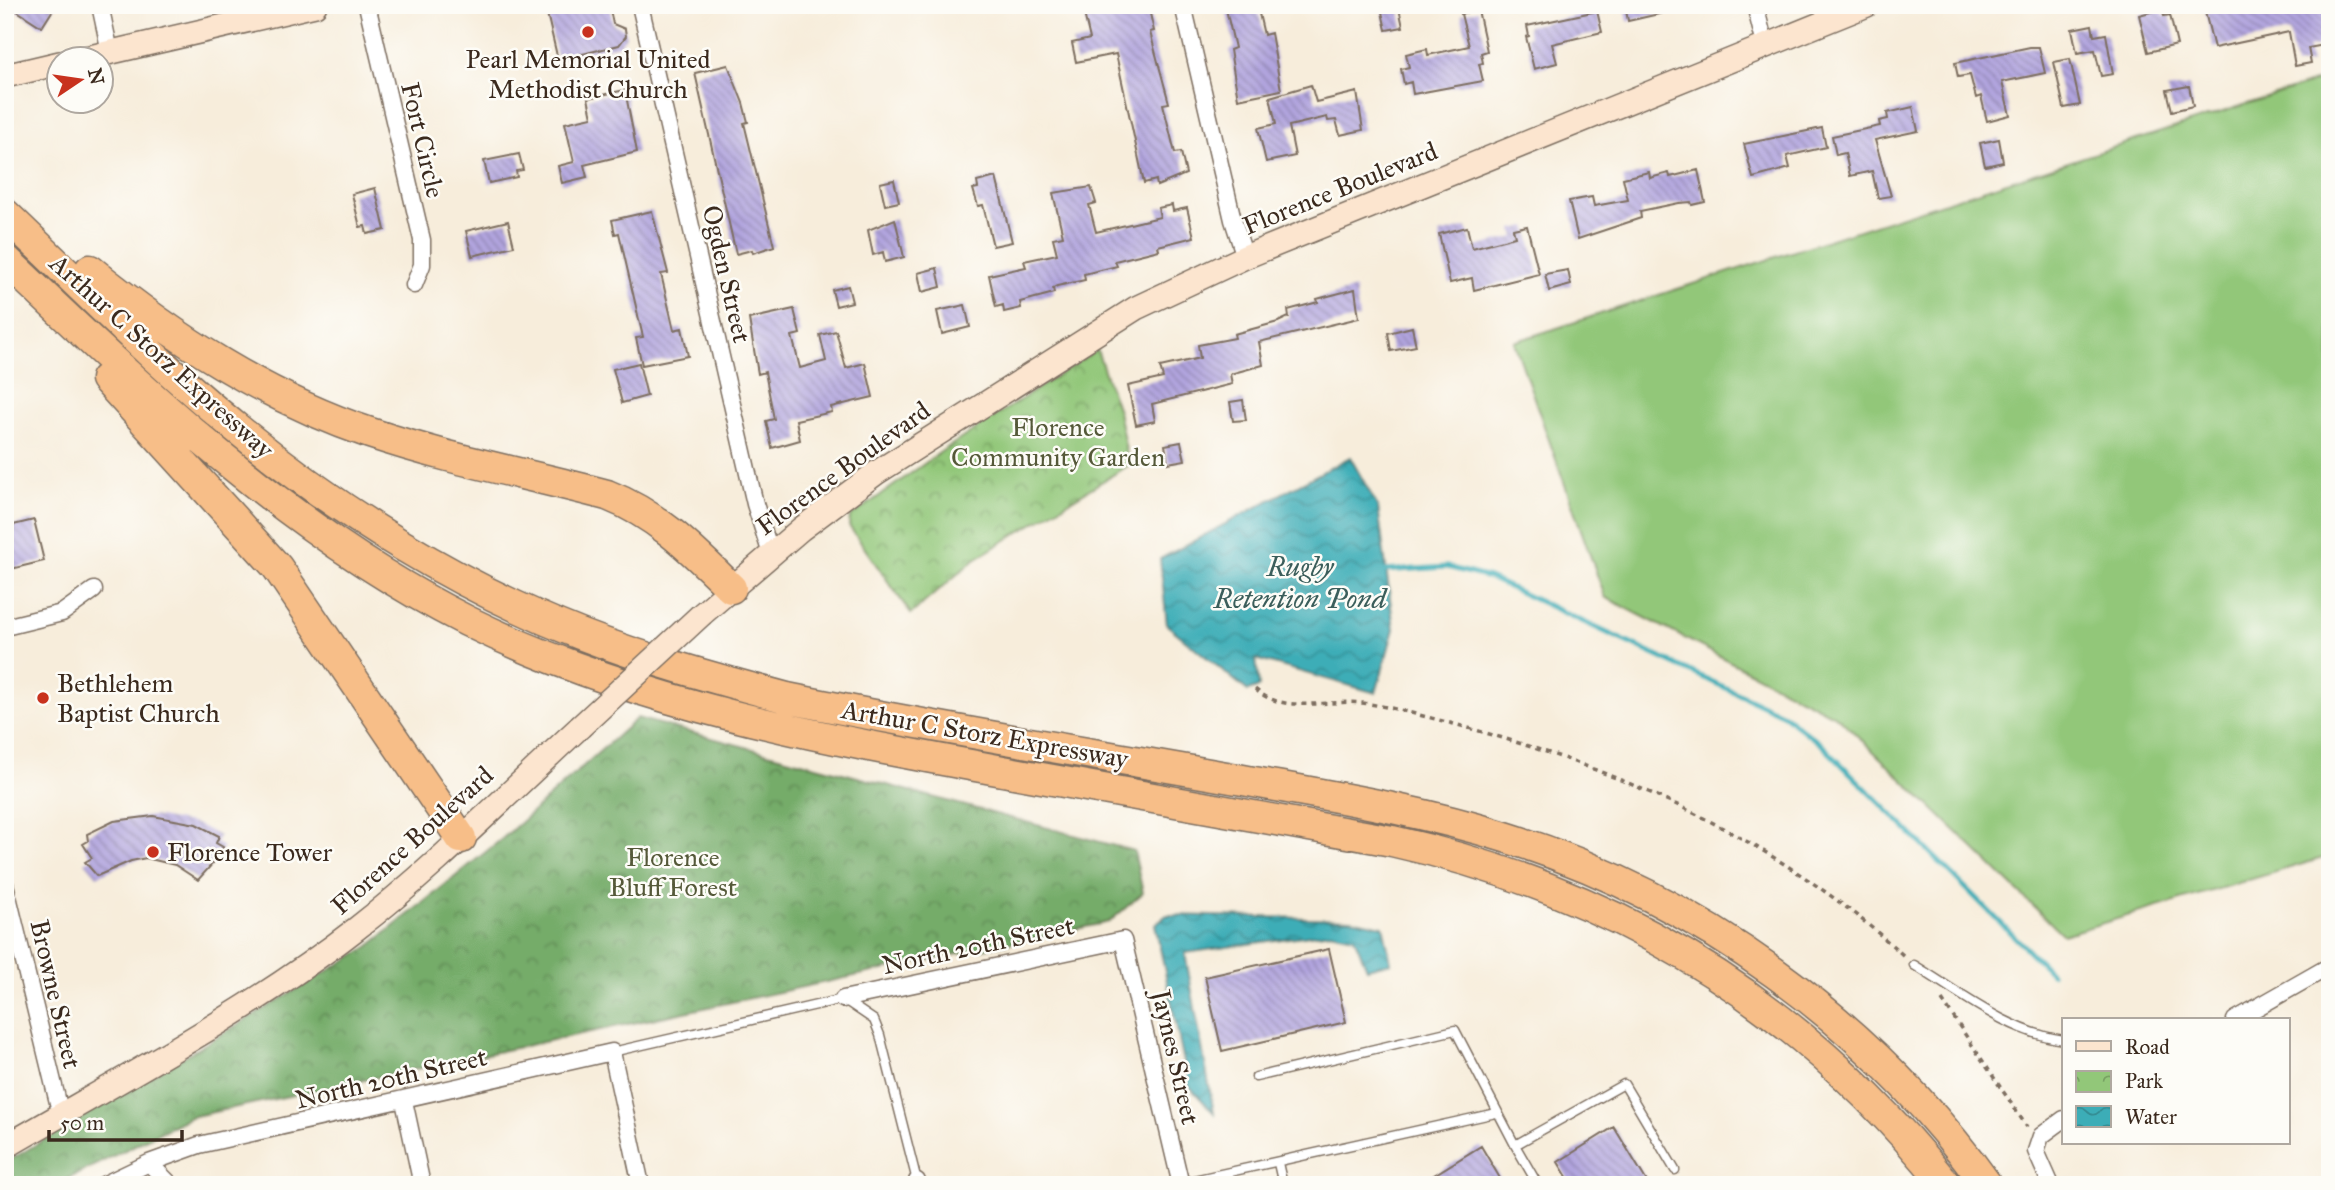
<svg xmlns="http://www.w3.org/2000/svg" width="2335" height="1190" font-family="'IM FELL Great Primer',serif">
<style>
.forest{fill:url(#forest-crowns);stroke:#586b44;stroke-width:2}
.park{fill:url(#park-crowns);stroke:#66784c;stroke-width:2}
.pitch{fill:#92c779;stroke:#66784c;stroke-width:2}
.water{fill:url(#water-waves);stroke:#3c6c6a;stroke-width:2}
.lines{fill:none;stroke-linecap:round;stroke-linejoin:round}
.stream{stroke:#3cadb7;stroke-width:5}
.building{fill:url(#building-back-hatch)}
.lane-casing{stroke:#7d6e60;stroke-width:11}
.street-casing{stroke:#7d6e60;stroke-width:19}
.secondary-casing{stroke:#7d6e60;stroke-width:26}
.highway-casing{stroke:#7d6e60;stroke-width:33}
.path{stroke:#7d6e60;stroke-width:3.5;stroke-dasharray:5 5;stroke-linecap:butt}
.lane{stroke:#fff;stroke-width:8}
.street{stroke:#fff;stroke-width:16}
.secondary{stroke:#fce5cf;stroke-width:23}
.highway{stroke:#f7be88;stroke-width:30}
.secondary-bridge-casing{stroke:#7d6e60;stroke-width:26;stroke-linecap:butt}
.secondary-bridge{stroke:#fce5cf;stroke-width:23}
.poi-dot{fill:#c8321e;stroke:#fdfcf7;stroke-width:2.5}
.labels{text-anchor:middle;stroke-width:5;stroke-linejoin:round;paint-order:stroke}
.poi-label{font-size:26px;fill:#3b2a1e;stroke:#fdfcf7;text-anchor:start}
.street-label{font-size:26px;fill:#3b2a1e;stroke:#fdfcf7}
.park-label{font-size:26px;fill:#555939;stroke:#fdfcf7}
.water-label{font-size:28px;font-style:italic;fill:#3b5e5b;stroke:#fdfcf7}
</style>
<defs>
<pattern id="forest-crowns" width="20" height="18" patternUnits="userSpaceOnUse" patternTransform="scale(1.75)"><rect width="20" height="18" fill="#75ac69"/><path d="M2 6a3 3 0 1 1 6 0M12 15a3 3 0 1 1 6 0" fill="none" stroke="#618c56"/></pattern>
<pattern id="park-crowns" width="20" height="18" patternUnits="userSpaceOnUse" patternTransform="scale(1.75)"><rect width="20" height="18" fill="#92c779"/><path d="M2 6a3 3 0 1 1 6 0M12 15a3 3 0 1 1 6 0" fill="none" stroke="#78a263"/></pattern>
<pattern id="water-waves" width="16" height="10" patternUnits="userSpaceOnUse" patternTransform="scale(1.75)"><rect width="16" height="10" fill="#3cadb7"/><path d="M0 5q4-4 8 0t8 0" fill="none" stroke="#348d94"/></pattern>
<pattern id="building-back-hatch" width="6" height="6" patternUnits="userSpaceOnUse" patternTransform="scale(1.75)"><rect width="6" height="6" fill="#b1a4de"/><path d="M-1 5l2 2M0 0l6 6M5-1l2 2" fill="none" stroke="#9186b3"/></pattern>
</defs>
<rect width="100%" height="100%" fill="#fdfcf7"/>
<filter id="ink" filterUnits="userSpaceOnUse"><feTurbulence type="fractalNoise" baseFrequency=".0143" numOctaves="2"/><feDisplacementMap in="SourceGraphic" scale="14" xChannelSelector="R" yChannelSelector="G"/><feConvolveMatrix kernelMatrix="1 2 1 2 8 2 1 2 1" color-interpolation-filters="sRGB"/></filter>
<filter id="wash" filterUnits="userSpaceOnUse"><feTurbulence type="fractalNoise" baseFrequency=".00686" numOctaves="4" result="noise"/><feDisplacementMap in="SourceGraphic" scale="28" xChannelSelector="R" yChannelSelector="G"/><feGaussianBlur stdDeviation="1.57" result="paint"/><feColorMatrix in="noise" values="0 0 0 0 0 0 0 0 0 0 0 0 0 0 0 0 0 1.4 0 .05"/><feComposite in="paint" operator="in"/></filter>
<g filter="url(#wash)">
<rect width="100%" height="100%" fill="#f7eddb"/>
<path class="forest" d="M 637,718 L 1134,851 L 1143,893 L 1109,922 L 190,1117 L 56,1185 L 5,1185 L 5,1163 L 368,947 L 503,838 Z"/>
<path class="park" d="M 1097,350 L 1118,411 L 1129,465 L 975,559 L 911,614 L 849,526 L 850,517 L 942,451 Z"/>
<path class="pitch" d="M 2330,77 L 2330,856 L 2063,935 L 1839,718 L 1605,597 L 1514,342 Z"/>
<path class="water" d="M 1350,457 L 1378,507 L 1394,629 L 1376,693 L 1256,659 L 1259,687 L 1248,691 L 1167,625 L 1160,559 Z
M 1167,915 L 1351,919 L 1383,926 L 1391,962 L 1367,968 L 1354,937 L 1330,932 L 1185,953 L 1214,1113 L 1189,1086 L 1155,924 Z"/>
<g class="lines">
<path class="stream" d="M 1382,571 L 1447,567 L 1489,578 L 1784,715 L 1822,745 L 2051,973"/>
</g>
<g id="blocks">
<path class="building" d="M 8,5 L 56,5 L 42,27 Z
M 545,5 L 609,5 L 613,24 L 625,29 L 626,36 L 619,45 L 558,60 Z
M 1082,5 L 1148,5 L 1154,31 L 1150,32 L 1169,103 L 1163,104 L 1175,153 L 1181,152 L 1186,174 L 1157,186 L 1156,180 L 1144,183 L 1116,54 L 1076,62 L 1072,43 L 1090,39 Z
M 1225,5 L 1257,5 L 1264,35 L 1271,33 L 1281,90 L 1238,99 L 1230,50 L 1235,48 Z
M 1625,5 L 1671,5 L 1672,11 L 1628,21 Z
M 2234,5 L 2324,5 L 2330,44 L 2308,48 L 2311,63 L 2295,66 L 2289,32 L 2214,48 L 2205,12 Z
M 1399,8 L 1403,27 L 1386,30 L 1382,12 Z
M 2162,9 L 2164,16 L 2170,15 L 2177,45 L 2148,52 L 2139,15 Z
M 1478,10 L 1487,51 L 1481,53 L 1483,63 L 1479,64 L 1483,81 L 1413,94 L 1411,82 L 1404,84 L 1401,69 L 1409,67 L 1406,54 L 1427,49 L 1428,55 L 1469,46 L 1461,14 Z
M 1597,11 L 1602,32 L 1552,44 L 1557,63 L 1534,69 L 1526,37 L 1529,36 L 1527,26 Z
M 2092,25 L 2094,36 L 2106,34 L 2113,74 L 2101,76 L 2095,50 L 2077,53 L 2072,29 Z
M 2030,47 L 2039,47 L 2045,73 L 2002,82 L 2010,115 L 1987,121 L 1981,96 L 1976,98 L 1970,75 L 1958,77 L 1955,63 Z
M 2070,59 L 2080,105 L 2064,108 L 2054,62 Z
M 728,65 L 743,103 L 748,122 L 744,123 L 774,246 L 753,253 L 752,250 L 736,254 L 695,73 Z
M 1311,85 L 1316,102 L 1357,92 L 1363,130 L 1340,135 L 1336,120 L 1328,121 L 1327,117 L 1289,126 L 1295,156 L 1266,162 L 1258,128 L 1276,124 L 1270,97 Z
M 2189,86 L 2193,106 L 2172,111 L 2167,90 Z
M 625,90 L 637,152 L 584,165 L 587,177 L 562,183 L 558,166 L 574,162 L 565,123 L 592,117 L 588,98 Z
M 1913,107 L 1918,131 L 1875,140 L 1891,196 L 1878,198 L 1872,171 L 1850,176 L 1845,153 L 1836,155 L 1832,136 L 1880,126 L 1879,121 L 1888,119 L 1887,113 Z
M 1822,128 L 1826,147 L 1787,156 L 1790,168 L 1753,178 L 1744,144 Z
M 1999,139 L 2003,162 L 1985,166 L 1980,143 Z
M 519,154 L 523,170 L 516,171 L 517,177 L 489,183 L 484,161 Z
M 1698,170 L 1705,202 L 1692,205 L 1691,202 L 1679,203 L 1640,211 L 1641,218 L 1578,239 L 1569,201 L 1592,197 L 1594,206 L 1628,200 L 1623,178 L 1649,172 L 1650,178 L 1669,173 L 1670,177 Z
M 996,177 L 1012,242 L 993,246 L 983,205 L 978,206 L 973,189 L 978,188 L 977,182 Z
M 894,180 L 899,202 L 885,205 L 880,183 Z
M 1091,187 L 1096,203 L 1089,205 L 1096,232 L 1160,217 L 1158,208 L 1172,205 L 1173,211 L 1187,208 L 1194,237 L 1158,246 L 1159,250 L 1115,261 L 1117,266 L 1084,274 L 1085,280 L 1057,286 L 1053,288 L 1054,293 L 1020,302 L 1021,308 L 1004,312 L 1003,305 L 996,307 L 989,275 L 1026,267 L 1024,261 L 1057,254 L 1053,238 L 1063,236 L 1053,193 Z
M 375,188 L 385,230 L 367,234 L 365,226 L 360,227 L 352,194 Z
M 652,211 L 668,273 L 661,274 L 674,330 L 682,328 L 688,356 L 642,365 L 636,338 L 643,337 L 619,233 L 615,234 L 612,220 Z
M 895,219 L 904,257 L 885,262 L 883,252 L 873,255 L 868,230 Z
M 508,221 L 514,246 L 472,256 L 466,231 Z
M 1527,226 L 1539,274 L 1474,290 L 1472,278 L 1450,283 L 1439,234 L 1467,227 L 1472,248 L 1515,237 L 1513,229 Z
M 937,268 L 941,287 L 922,292 L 918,273 Z
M 1568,270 L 1571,285 L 1549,291 L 1545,274 Z
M 848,286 L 852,302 L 836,306 L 832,290 Z
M 1355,289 L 1359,318 L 1259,342 L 1263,365 L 1230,374 L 1232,384 L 1152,404 L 1155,421 L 1136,425 L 1128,386 L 1163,378 L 1160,367 L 1200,358 L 1198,345 L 1235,338 L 1234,334 L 1278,322 L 1289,317 L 1288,310 L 1318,302 L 1317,299 Z
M 965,305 L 970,327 L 942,334 L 937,311 Z
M 794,309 L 800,334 L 792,336 L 800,368 L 826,361 L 820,335 L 836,331 L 846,368 L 865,363 L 873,397 L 831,407 L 832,412 L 796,420 L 800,440 L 772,448 L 766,421 L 774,419 L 765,372 L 758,374 L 749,319 Z
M 1412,327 L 1416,346 L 1391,351 L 1388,333 Z
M 639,363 L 647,396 L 622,403 L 613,369 Z
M 1243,400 L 1246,420 L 1233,421 L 1230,402 Z
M 1181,442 L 1185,460 L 1168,463 L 1165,445 Z
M 34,520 L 44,561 L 11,569 L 5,527 Z
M 153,816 L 196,824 L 219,836 L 216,843 L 223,847 L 215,861 L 198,880 L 175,865 L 146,858 L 131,861 L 97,876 L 85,862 L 92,858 L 83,844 L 88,841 L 87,834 L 114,821 Z
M 1329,949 L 1346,1022 L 1222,1051 L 1205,977 Z
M 1614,1127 L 1649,1185 L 1572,1185 L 1558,1162 Z
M 1481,1146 L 1504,1185 L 1418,1185 Z"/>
</g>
</g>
<g filter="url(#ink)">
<use href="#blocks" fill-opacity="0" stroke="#7d6e60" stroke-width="2"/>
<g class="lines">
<g class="lane-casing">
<path id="lane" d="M 1914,965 C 1960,993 2010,1033 2064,1040
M 612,1052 L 843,999 L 874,1020 L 880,1035 L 917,1181
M 1256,1077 L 1455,1030 L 1515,1145
M 1278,1163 L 1283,1185
M 1180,1183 L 1496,1113
M 1538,1185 L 1515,1145 L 1624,1084 L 1675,1170"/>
</g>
<g class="street-casing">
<path id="street" d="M 100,5 L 110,52
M 367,5 L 422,240 L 422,265 L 414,285
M 640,5 L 755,504 L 771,554
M 1183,5 L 1233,220 L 1245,257
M 1755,5 L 1765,45
M 5,627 L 62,613 L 94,590
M 5,884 L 61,1115
M 843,999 L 1123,940 L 1181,1185
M 2235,1020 L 2330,966
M 404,1101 L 422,1185
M 149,1163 L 171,1185
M 917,1181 L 918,1185
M 103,1185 L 149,1163 L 199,1145 L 612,1052 L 641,1185
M 2051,1185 L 2036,1151 L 2041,1136 L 2064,1119"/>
</g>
<g class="secondary-casing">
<path id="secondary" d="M 77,60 L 315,5
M 5,76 L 60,63
M 702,614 L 801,529 L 876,473 L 1136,308 L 1245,257 L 1867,5
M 5,1147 C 122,1079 249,1012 356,929 C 435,868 506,795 580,727"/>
</g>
<g class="highway-casing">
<path id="highway" d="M 5,214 C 82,287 157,364 239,430 C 340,513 458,586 580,634 C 647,660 717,679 787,698 C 938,729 1091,753 1243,780 C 1331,796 1420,810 1505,837 C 1697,897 1870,1022 1987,1185
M 5,259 C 148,395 288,531 467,621 C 635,704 820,738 1003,771 C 1133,794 1263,817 1392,841 C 1618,891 1802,1004 1946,1185
M 90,270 C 174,338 266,398 370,433 C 447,459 528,474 607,495 C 658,515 692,550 731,588
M 106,379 L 277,567 L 461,838"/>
</g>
<path class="path" d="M 1255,689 C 1283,715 1327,699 1362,703 C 1387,706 1411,713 1435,719 C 1606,763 1774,835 1905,957
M 1942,1000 L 2027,1127"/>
<use href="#lane" class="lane"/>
<use href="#street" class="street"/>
<use href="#secondary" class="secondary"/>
<use href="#highway" class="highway"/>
<g class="secondary-bridge-casing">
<path id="secondary-bridge" d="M 580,727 L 702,614"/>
</g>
<use href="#secondary-bridge" class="secondary-bridge"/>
</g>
</g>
<g class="poi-dot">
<circle cx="588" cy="32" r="7"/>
<circle cx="43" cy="698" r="7"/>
<circle cx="153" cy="852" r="7"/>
</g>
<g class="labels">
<g class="poi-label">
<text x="588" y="68" text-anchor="middle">Pearl Memorial United<tspan x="588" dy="30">Methodist Church</tspan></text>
<text x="57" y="692">Bethlehem<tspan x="57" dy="30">Baptist Church</tspan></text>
<text x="167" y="861">Florence Tower</text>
</g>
<g class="street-label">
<text transform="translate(423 140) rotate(77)" y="9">Fort Circle</text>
<text transform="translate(1340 188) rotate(-22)" y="9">Florence Boulevard</text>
<text transform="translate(727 274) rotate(77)" y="9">Ogden Street</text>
<text transform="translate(162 356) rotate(42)" y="9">Arthur C Storz Expressway</text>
<text transform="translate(843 468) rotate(-36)" y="9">Florence Boulevard</text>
<text transform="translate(985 734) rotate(10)" y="9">Arthur C Storz Expressway</text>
<text transform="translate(412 840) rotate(-42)" y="9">Florence Boulevard</text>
<text transform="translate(978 945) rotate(-12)" y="9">North 20th Street</text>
<text transform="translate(56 994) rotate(77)" y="9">Browne Street</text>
<text transform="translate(1176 1057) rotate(77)" y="9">Jaynes Street</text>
<text transform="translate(391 1078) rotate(-13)" y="9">North 20th Street</text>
</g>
<g class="park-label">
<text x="1058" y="436">Florence<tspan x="1058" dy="30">Community Garden</tspan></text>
<text x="673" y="866">Florence<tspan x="673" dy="30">Bluff Forest</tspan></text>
</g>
<g class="water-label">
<text x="1300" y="576">Rugby<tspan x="1300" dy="32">Retention Pond</tspan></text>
</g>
</g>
<rect width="2335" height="1190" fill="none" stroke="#fdfcf7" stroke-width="28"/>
<rect x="2062" y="1018" width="228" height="126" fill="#fdfcf7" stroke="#afa8a0" stroke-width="2"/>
<rect x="2076" y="1041" width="35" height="10" fill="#fce5cf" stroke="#afa8a0" stroke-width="2"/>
<text x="2125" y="1054" font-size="21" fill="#3b2a1e">Road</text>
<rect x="2076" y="1071" width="35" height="21" fill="url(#park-crowns)" stroke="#afa8a0" stroke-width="2"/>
<text x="2125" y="1088" font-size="21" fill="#3b2a1e">Park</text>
<rect x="2076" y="1106" width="35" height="21" fill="url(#water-waves)" stroke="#afa8a0" stroke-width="2"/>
<text x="2125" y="1124" font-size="21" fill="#3b2a1e">Water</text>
<g transform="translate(80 80) rotate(77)"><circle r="33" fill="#fdfcf7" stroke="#afa8a0" stroke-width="2"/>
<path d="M0-5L12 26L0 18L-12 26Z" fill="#c8321e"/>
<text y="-10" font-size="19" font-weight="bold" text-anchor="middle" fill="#3b2a1e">N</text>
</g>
<path d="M49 1130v10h133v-10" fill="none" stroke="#3b2a1e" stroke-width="3.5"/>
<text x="60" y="1130" font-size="21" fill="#3b2a1e" stroke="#fdfcf7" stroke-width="5" paint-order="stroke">50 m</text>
</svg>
